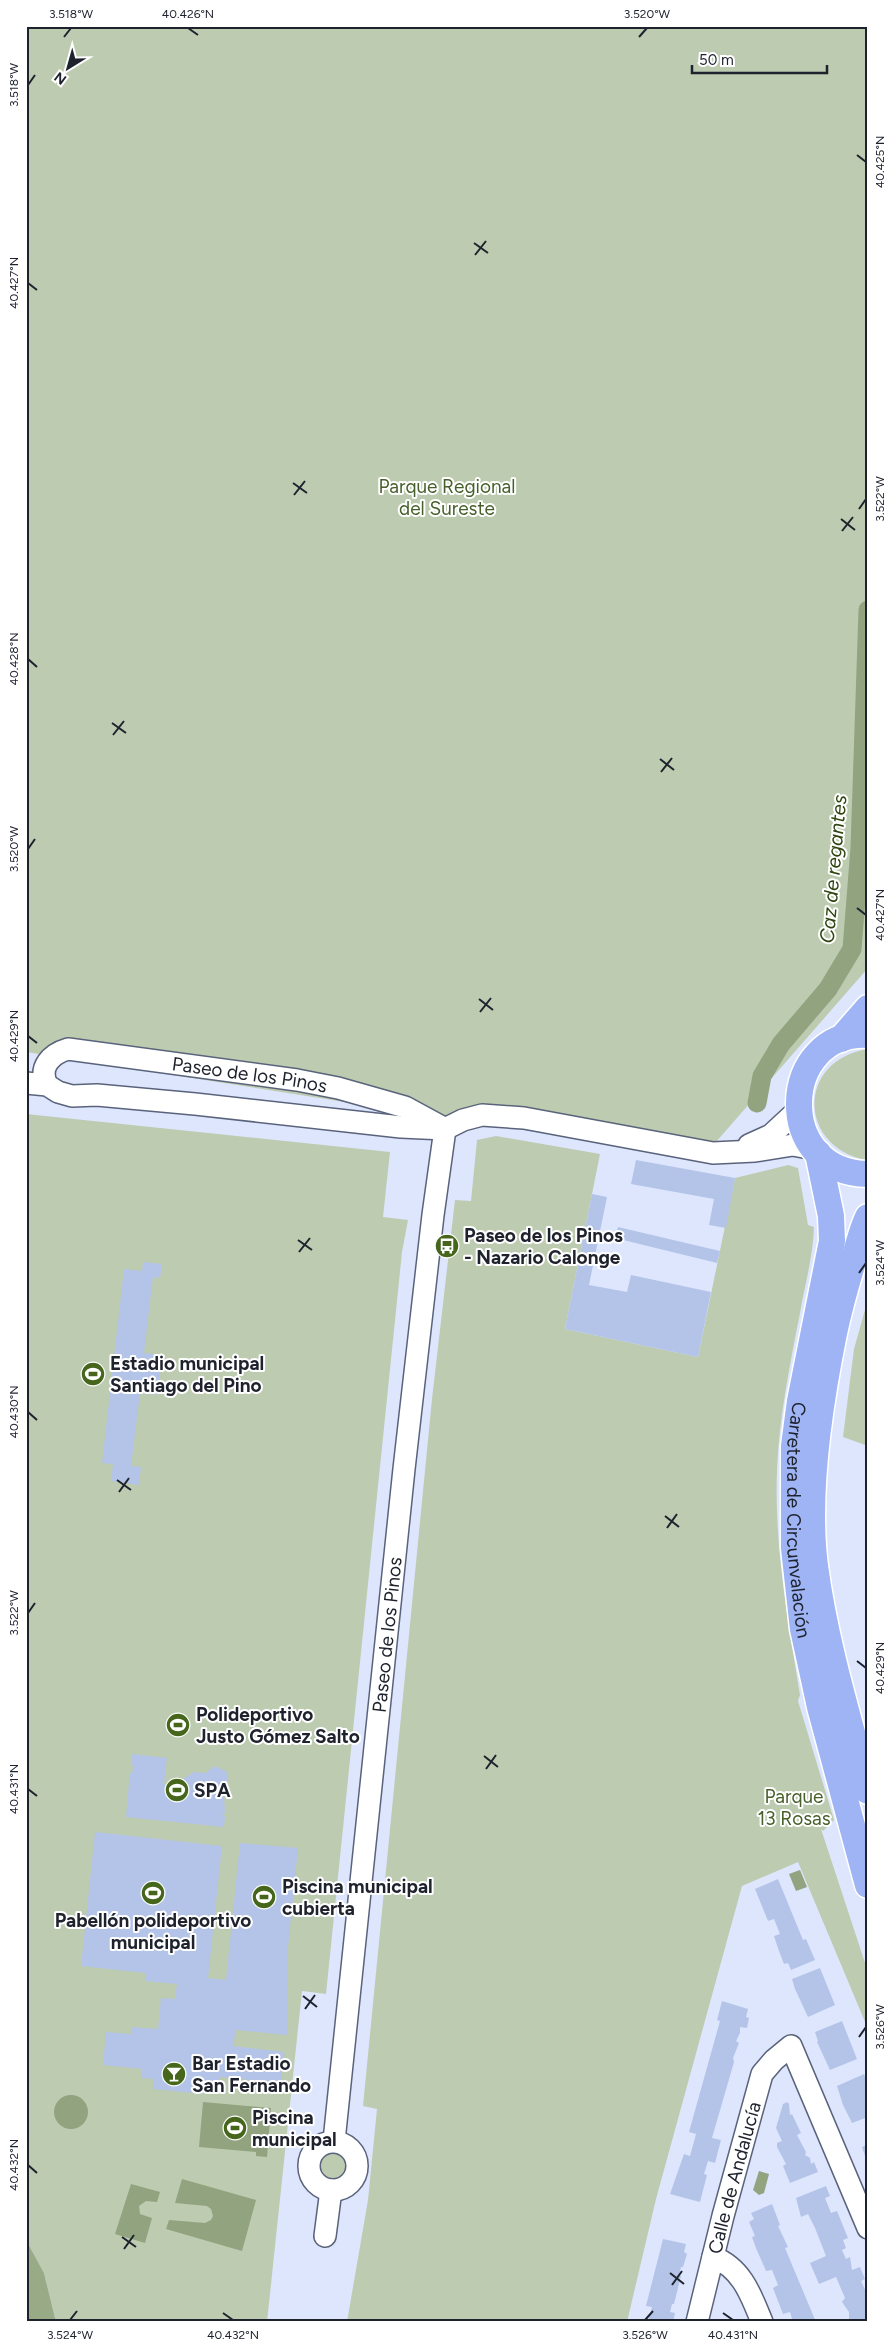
<svg xmlns="http://www.w3.org/2000/svg" width="894" height="2348" font-family="Figtree,sans-serif">
<style>
.green{fill:#bdcbb0}
.forest{fill:#98aa86}
.water{fill:#91a37f}
.lines{fill:none;stroke-linecap:round;stroke-linejoin:round}
.canal{stroke:#91a37f;stroke-width:19}
.building{fill:#b4c4e8}
.minor-casing{stroke:#59637b;stroke-width:24}
.major-casing{stroke:#fff;stroke-width:29}
.minor{stroke:#fff;stroke-width:21}
.major{stroke:#9eb4f4;stroke-width:26}
.ticks{fill:none;stroke:#1e222d;stroke-width:2}
.labels{text-anchor:middle;stroke-width:4;stroke-linejoin:round;paint-order:stroke}
.park-label{font-size:19px;fill:#47602b;stroke:#fff}
.street-label{font-size:19px;fill:#1e222d;stroke:#fff}
.poi-label{font-size:19px;font-weight:bold;fill:#1e222d;stroke:#fff;text-anchor:start}
.water-label{font-size:20px;font-style:italic;fill:#2e450f;stroke:#fff}
.neatline{fill:none;stroke:#1e222d;stroke-width:2}
.ticks-label{font-size:12px;text-anchor:middle;fill:#1e222d}
</style>
<rect width="100%" height="100%" fill="#dde6fd"/>
<path class="green" d="M 26,26 L 868,26 L 868,968 L 702,1158 L 26,1052 Z
M 868,1049 L 868,1160 L 866,1160 C 797,1146 797,1060 868,1049 Z
M 26,1114 L 390,1152 L 383,1217 L 408,1220 L 402,1252 L 326,1994 L 302,1991 L 267,2322 L 56,2322 L 44,2273 L 26,2240 Z
M 496,1136 L 600,1154 L 565,1329 L 698,1357 L 735,1178 L 788,1165 L 798,1168 L 808,1225 L 814,1227 C 813,1257 805,1284 800,1313 C 790,1364 779,1418 777,1470 C 774,1545 788,1621 800,1695 L 798,1701 L 834,1820 L 823,1831 L 821,1829 L 868,1972 L 868,2029 L 798,1862 L 742,1886 L 656,2199 L 627,2322 L 347,2322 L 368,2200 L 377,2109 L 363,2106 L 432,1399 L 455,1200 L 471,1201 L 477,1140 Z
M 868,1299 L 868,1446 L 843,1437 L 854,1349 Z
M318 2166a14 14 0 1 1 28 0a14 14 0 1 1-28 0Z"/>
<path class="forest" d="M 26,2240 L 44,2273 L 56,2322 L 29,2322 L 26,2316 Z"/>
<path class="water" d="M 800,1870 L 807,1887 L 796,1891 L 789,1874 Z
M54 2112a17 17 0 1 1 34 0a17 17 0 1 1-34 0Z
M 203,2102 L 271,2108 L 267,2157 L 256,2156 L 256,2152 L 199,2147 Z
M 759,2171 L 769,2174 L 764,2193 L 759,2195 L 753,2190 Z
M 182,2179 L 256,2200 L 242,2251 L 166,2229 L 169,2220 L 205,2223 L 211,2220 L 213,2216 L 211,2209 L 207,2206 L 175,2203 Z
M 131,2184 L 160,2192 L 157,2202 L 146,2201 L 139,2206 L 140,2214 L 152,2218 L 145,2243 L 115,2234 Z"/>
<g class="lines">
<path class="canal" d="M 757,1103 L 762,1076 L 781,1044 L 828,989 L 852,949 L 860,848 L 868,610"/>
</g>
<path class="building" d="M 636,1160 L 735,1178 L 726,1228 L 709,1225 L 714,1199 L 631,1184 Z
M 592,1194 L 607,1197 L 589,1285 L 627,1292 L 631,1275 L 711,1292 L 698,1357 L 565,1329 Z
M 618,1227 L 720,1251 L 717,1263 L 615,1238 Z
M 143,1262 L 162,1264 L 160,1278 L 153,1277 L 144,1353 L 162,1355 L 157,1395 L 140,1393 L 131,1466 L 141,1467 L 139,1485 L 111,1481 L 113,1464 L 102,1463 L 124,1269 L 142,1271 Z
M 132,1754 L 167,1758 L 164,1784 L 173,1785 L 194,1772 L 206,1773 L 214,1766 L 226,1771 L 228,1777 L 224,1795 L 225,1813 L 222,1815 L 225,1816 L 224,1827 L 126,1817 L 127,1805 L 129,1805 L 127,1803 L 130,1773 L 132,1774 L 133,1766 L 131,1765 Z
M 95,1832 L 222,1846 L 208,1978 L 226,1980 L 240,1843 L 298,1848 L 288,1947 L 287,2035 L 236,2030 L 233,2046 L 284,2052 L 281,2083 L 219,2077 L 219,2086 L 203,2084 L 203,2094 L 153,2089 L 154,2079 L 141,2078 L 142,2069 L 103,2065 L 106,2032 L 131,2034 L 131,2027 L 158,2029 L 161,1998 L 175,1999 L 177,1984 L 145,1981 L 146,1973 L 81,1966 Z
M 778,1879 L 803,1940 L 806,1939 L 815,1960 L 791,1970 L 788,1963 L 784,1964 L 779,1951 L 774,1936 L 780,1934 L 774,1919 L 768,1921 L 755,1889 Z
M 820,1968 L 835,2005 L 808,2017 L 795,1989 L 792,1979 Z
M 722,2001 L 748,2009 L 746,2017 L 749,2018 L 747,2028 L 740,2027 L 740,2033 L 736,2041 L 739,2043 L 733,2058 L 734,2062 L 712,2138 L 721,2140 L 715,2163 L 708,2161 L 704,2174 L 707,2175 L 700,2202 L 670,2194 L 684,2154 L 690,2156 L 696,2134 L 689,2132 L 720,2021 L 717,2020 Z
M 842,2021 L 857,2059 L 830,2070 L 817,2042 L 818,2041 L 815,2032 Z
M 864,2074 L 868,2083 L 868,2117 L 852,2123 L 843,2105 L 837,2086 Z
M 787,2102 L 789,2104 L 790,2115 L 792,2114 L 801,2133 L 797,2135 L 806,2152 L 805,2155 L 810,2158 L 811,2164 L 814,2162 L 818,2172 L 790,2183 L 783,2166 L 786,2164 L 777,2147 L 777,2143 L 782,2141 L 776,2128 L 783,2104 Z
M 868,2144 L 868,2165 L 862,2147 Z
M 826,2186 L 830,2196 L 825,2198 L 831,2213 L 837,2211 L 848,2238 L 843,2240 L 846,2248 L 842,2250 L 846,2259 L 850,2257 L 852,2270 L 860,2267 L 865,2279 L 861,2281 L 868,2296 L 868,2322 L 852,2322 L 849,2319 L 849,2312 L 842,2302 L 845,2298 L 836,2277 L 819,2284 L 810,2263 L 826,2256 L 815,2228 L 808,2214 L 801,2217 L 796,2198 Z
M 772,2204 L 780,2225 L 778,2226 L 788,2247 L 785,2248 L 816,2322 L 793,2322 L 790,2312 L 783,2314 L 773,2288 L 778,2285 L 772,2270 L 766,2271 L 756,2248 L 752,2237 L 755,2236 L 749,2222 L 754,2219 L 751,2213 Z
M 663,2239 L 686,2244 L 684,2252 L 687,2254 L 683,2267 L 681,2267 L 679,2275 L 681,2276 L 674,2304 L 672,2304 L 670,2312 L 675,2313 L 673,2322 L 648,2322 L 652,2307 L 646,2306 Z"/>
<g class="lines">
<g class="minor-casing">
<g id="minor">
<path d="M 26,1083 L 47,1085 L 58,1092 L 72,1096 L 97,1095 L 195,1104 L 401,1127 L 445,1129 L 463,1120 L 482,1115 L 524,1118 L 713,1153 L 755,1151 L 793,1145 L 814,1149"/>
<path id="s1" d="M 47,1085 C 38,1067 51,1054 68,1049 L 297,1080 L 338,1088 L 405,1107 L 440,1126"/>
<path d="M 749,1145 L 771,1135 L 798,1110"/>
<path id="s2" d="M 334,2141 L 404,1469 L 433,1215 L 445,1129"/>
<circle cx="333" cy="2166" r="24"/>
<path d="M 325,2236 L 331,2190"/>
<path d="M 713,2257 C 742,2268 751,2295 762,2322"/>
<path id="s3" d="M 697,2322 L 723,2216 L 762,2074 L 774,2060 L 791,2046 L 868,2228"/>
</g>
</g>
<g class="major-casing">
<g id="major">
<path d="M 868,1035 C 779,1030 773,1173 868,1174"/>
<path d="M 841,1039 L 868,1008"/>
<path id="s4" d="M 818,1153 L 831,1216 L 832,1241 L 800,1401 L 794,1446 L 794,1548 L 803,1629 L 820,1707 L 868,1885"/>
<path d="M 868,1217 C 863,1227 860,1239 857,1249 C 848,1277 840,1305 834,1333 C 820,1402 806,1497 815,1566 C 825,1642 848,1717 868,1791"/>
</g>
</g>
<use href="#minor" class="minor"/>
<use href="#major" class="major"/>
</g>
<path class="ticks" d="M 188,28 L 198,35M 64,37 L 71,28M 639,37 L 647,28M 28,85 L 35,75M 857,155 L 866,162M 474,243 L 488,253M 475,255 L 486,241M 28,283 L 37,290M 293,483 L 307,493M 294,495 L 305,481M 859,509 L 866,499M 841,519 L 855,530M 842,531 L 853,517M 28,659 L 37,667M 112,723 L 126,733M 113,735 L 124,721M 660,759 L 674,770M 661,772 L 672,758M 28,849 L 35,839M 857,908 L 866,915M 479,999 L 493,1010M 480,1012 L 491,998M 28,1036 L 37,1043M 298,1240 L 312,1250M 299,1252 L 310,1238M 859,1273 L 866,1263M 28,1412 L 37,1420M 117,1480 L 131,1490M 119,1492 L 129,1478M 665,1516 L 679,1527M 667,1528 L 677,1514M 28,1613 L 35,1603M 857,1661 L 866,1668M 484,1756 L 498,1767M 486,1769 L 496,1755M 28,1789 L 37,1796M 303,1996 L 317,2007M 305,2009 L 315,1995M 859,2037 L 866,2027M 28,2165 L 37,2173M 122,2237 L 136,2247M 124,2249 L 134,2235M 670,2273 L 684,2284M 672,2285 L 682,2271M 223,2313 L 233,2320M 723,2313 L 733,2320M 70,2320 L 77,2311M 645,2320 L 653,2311"/>
<defs>
<g id="bus-disc" transform="scale(1.25)"><circle r="9.5" fill="#46661c" stroke="#fff"/><path d="M-5-6H5V4H4V6H2V4H-2V6H-4V4H-5ZM-3.5-4V0h7V-4ZM-3.5 1.2v1.5H-2V1.2ZM2 1.2v1.5H3.5V1.2Z" fill="#fff"/></g>
<g id="stadium-disc" transform="scale(1.25)"><circle r="9.5" fill="#46661c" stroke="#fff"/><path d="M0-5a6.5 5 0 1 0 0 10a6.5 5 0 1 0 0-10ZM-3.5-1.8h7v3.6h-7Z" fill="#fff"/></g>
<g id="bar-disc" transform="scale(1.25)"><circle r="9.5" fill="#46661c" stroke="#fff"/><path d="M-6-5H6L.8 .8V4.5H3.5V6h-7V4.5H-.8V.8Z" fill="#fff"/></g>
</defs>
<g fill-rule="evenodd">
<use href="#bus-disc" x="447" y="1246"/>
<use href="#stadium-disc" x="93" y="1374"/>
<use href="#stadium-disc" x="178" y="1725"/>
<use href="#stadium-disc" x="177" y="1790"/>
<use href="#stadium-disc" x="153" y="1893"/>
<use href="#stadium-disc" x="264" y="1897"/>
<use href="#bar-disc" x="174" y="2074"/>
<use href="#stadium-disc" x="235" y="2128"/>
</g>
<g class="labels">
<g class="park-label">
<text x="447" y="493">Parque Regional<tspan x="447" dy="22">del Sureste</tspan></text>
<text x="794" y="1803">Parque<tspan x="794" dy="22">13 Rosas</tspan></text>
</g>
<g class="street-label">
<text dy="7" stroke="none"><textPath href="#s1" startOffset="232">Paseo de los Pinos</textPath></text>
<text dy="7" stroke="none"><textPath href="#s4" startOffset="372">Carretera de Circunvalación</textPath></text>
<text dy="7" stroke="none"><textPath href="#s2" startOffset="509">Paseo de los Pinos</textPath></text>
<text dy="7" stroke="none"><textPath href="#s3" startOffset="149">Calle de Andalucía</textPath></text>
</g>
<g class="poi-label">
<text x="464" y="1242">Paseo de los Pinos<tspan x="464" dy="22">- Nazario Calonge</tspan></text>
<text x="110" y="1370">Estadio municipal<tspan x="110" dy="22">Santiago del Pino</tspan></text>
<text x="196" y="1721">Polideportivo<tspan x="196" dy="22">Justo Gómez Salto</tspan></text>
<text x="194" y="1797">SPA</text>
<text x="282" y="1893">Piscina municipal<tspan x="282" dy="22">cubierta</tspan></text>
<text x="153" y="1927" text-anchor="middle">Pabellón polideportivo<tspan x="153" dy="22">municipal</tspan></text>
<text x="192" y="2070">Bar Estadio<tspan x="192" dy="22">San Fernando</tspan></text>
<text x="252" y="2124">Piscina<tspan x="252" dy="22">municipal</tspan></text>
</g>
<g class="water-label">
<text transform="translate(833 869) rotate(-85)" y="7">Caz de regantes</text>
</g>
</g>
<rect width="894" height="2348" fill="none" stroke="#ffffff" stroke-width="55"/>
<g transform="translate(68 68) rotate(217)" stroke="#ffffff" stroke-width="4" paint-order="stroke">
<path d="M0-4L9 19L0 12L-9 19Z" fill="#1e222d"/>
<text y="-8" font-size="14" font-weight="bold" text-anchor="middle" fill="#1e222d">N</text>
</g>
<path d="M692 65v8h135v-8" fill="none" stroke="#1e222d" stroke-width="2.5"/>
<text x="699" y="65" font-size="15" fill="#1e222d" stroke="#ffffff" stroke-width="4" paint-order="stroke">50 m</text>
<rect x="28" y="28" width="838" height="2292" class="neatline"/>
<g class="ticks-label">
<text x="71" y="18">3.518°W</text>
<text x="188" y="18">40.426°N</text>
<text x="647" y="18">3.520°W</text>
<text transform="translate(14 85) rotate(-90)" y="4">3.518°W</text>
<text transform="translate(880 162) rotate(-90)" y="4">40.425°N</text>
<text transform="translate(14 283) rotate(-90)" y="4">40.427°N</text>
<text transform="translate(880 499) rotate(-90)" y="4">3.522°W</text>
<text transform="translate(14 659) rotate(-90)" y="4">40.428°N</text>
<text transform="translate(14 849) rotate(-90)" y="4">3.520°W</text>
<text transform="translate(880 915) rotate(-90)" y="4">40.427°N</text>
<text transform="translate(14 1036) rotate(-90)" y="4">40.429°N</text>
<text transform="translate(880 1263) rotate(-90)" y="4">3.524°W</text>
<text transform="translate(14 1412) rotate(-90)" y="4">40.430°N</text>
<text transform="translate(14 1613) rotate(-90)" y="4">3.522°W</text>
<text transform="translate(880 1668) rotate(-90)" y="4">40.429°N</text>
<text transform="translate(14 1789) rotate(-90)" y="4">40.431°N</text>
<text transform="translate(880 2027) rotate(-90)" y="4">3.526°W</text>
<text transform="translate(14 2165) rotate(-90)" y="4">40.432°N</text>
<text x="70" y="2339">3.524°W</text>
<text x="233" y="2339">40.432°N</text>
<text x="645" y="2339">3.526°W</text>
<text x="733" y="2339">40.431°N</text>
</g>
</svg>
